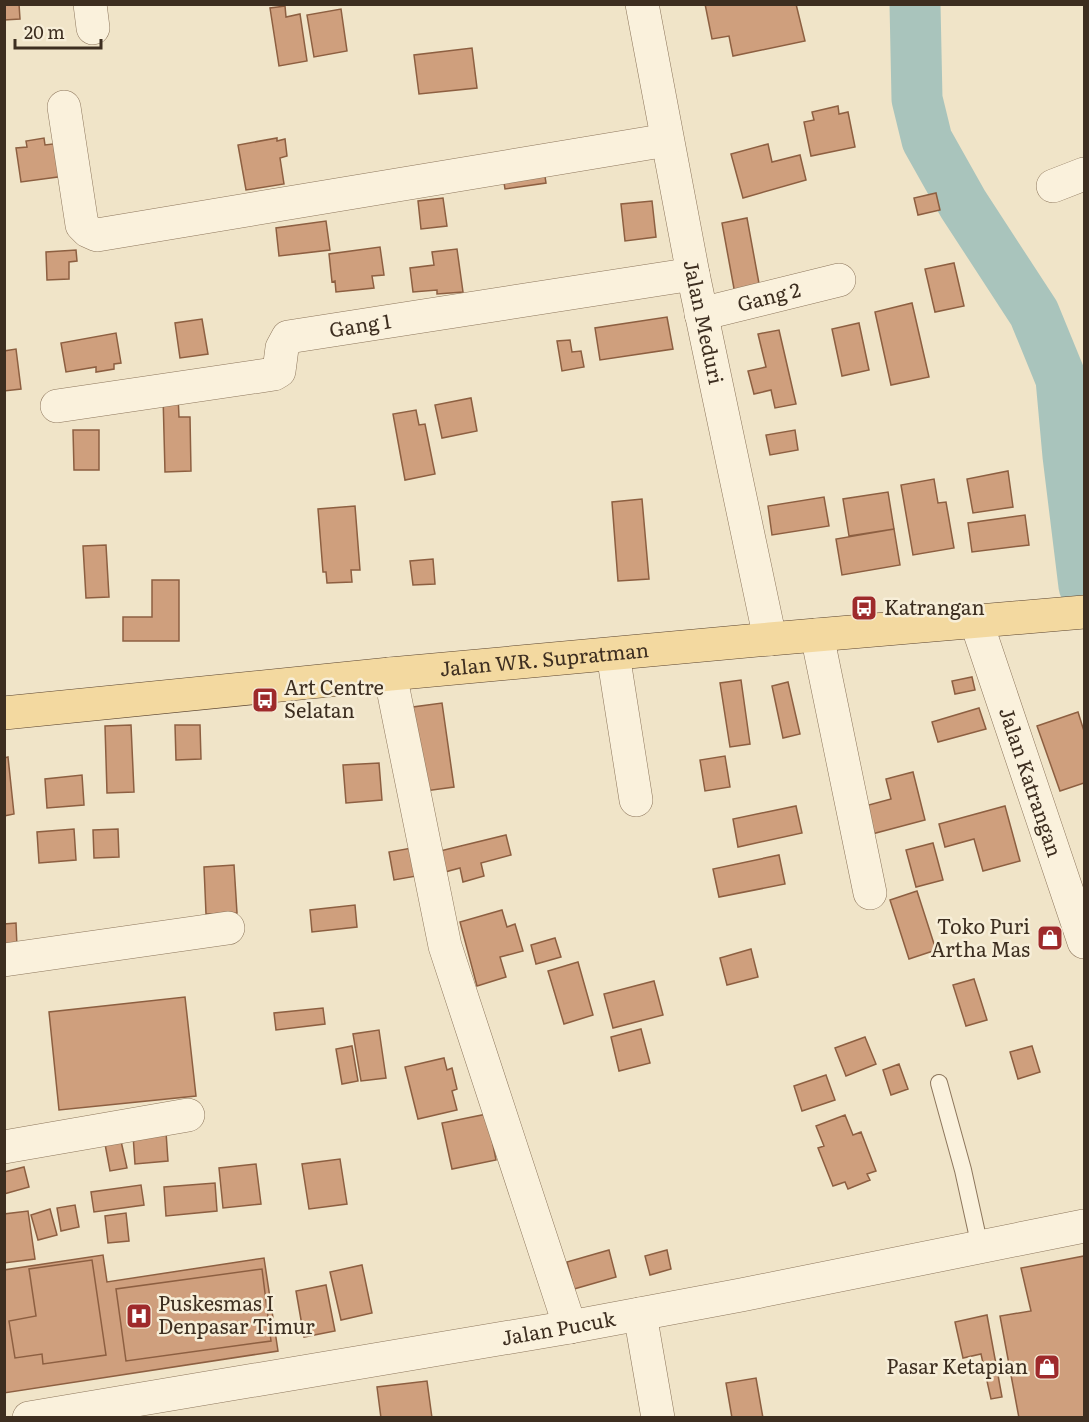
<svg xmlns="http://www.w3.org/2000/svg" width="1089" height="1422" font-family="Literata,serif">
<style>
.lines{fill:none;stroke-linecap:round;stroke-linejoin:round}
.river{stroke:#a9c4bc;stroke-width:51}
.building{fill:#cf9f7d;stroke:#8d5f41;stroke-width:1.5}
.lane-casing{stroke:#8d765c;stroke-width:18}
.street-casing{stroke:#8d765c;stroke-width:34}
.primary-casing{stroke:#5b4430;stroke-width:34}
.lane{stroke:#faf1dc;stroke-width:16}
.street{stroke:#faf1dc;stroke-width:33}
.primary{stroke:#f3d9a0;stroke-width:33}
.labels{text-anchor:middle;stroke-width:5;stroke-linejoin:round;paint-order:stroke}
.street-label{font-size:20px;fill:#3d2e20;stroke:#f7eed8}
.poi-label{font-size:20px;fill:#3d2e20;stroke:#f7eed8;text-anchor:start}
</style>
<rect width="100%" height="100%" fill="#f0e4c8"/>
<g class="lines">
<path class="river" d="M 915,4 L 917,99 L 927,140 L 963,204 L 1034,313 L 1061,379 L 1068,456 L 1084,586"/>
</g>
<path class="building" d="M 4,4 L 19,4 L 20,19 L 4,20 Z
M 705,4 L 796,4 L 805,41 L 733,56 L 729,36 L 712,39 Z
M 285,6 L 286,17 L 300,14 L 307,61 L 279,66 L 270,8 Z
M 341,9 L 347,51 L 314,57 L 307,15 Z
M 472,48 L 477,88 L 419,94 L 414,55 Z
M 838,106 L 839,114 L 848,112 L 855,147 L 811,156 L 804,122 L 814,120 L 812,112 Z
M 44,138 L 45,145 L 61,143 L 65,176 L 21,182 L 16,148 L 27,147 L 26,141 Z
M 277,138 L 277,141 L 285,139 L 287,156 L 280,158 L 284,184 L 246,190 L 238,145 Z
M 768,144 L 772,162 L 800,155 L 806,180 L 743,198 L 731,154 Z
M 543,163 L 546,183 L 505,189 L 502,170 Z
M 936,193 L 940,210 L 918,215 L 914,198 Z
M 443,198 L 447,226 L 421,229 L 418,201 Z
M 652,201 L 656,237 L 625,241 L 621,204 Z
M 747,218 L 760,289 L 735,294 L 722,223 Z
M 326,221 L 330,250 L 279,256 L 276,228 Z
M 380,247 L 384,275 L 372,276 L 374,288 L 336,292 L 335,281 L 332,282 L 329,254 Z
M 457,249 L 463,292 L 437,294 L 437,290 L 413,292 L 410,268 L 434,265 L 432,252 Z
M 76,250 L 77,261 L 69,262 L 69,279 L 47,280 L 46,252 Z
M 954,263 L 964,306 L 935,312 L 925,269 Z
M 912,303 L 929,377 L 891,385 L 875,312 Z
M 667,317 L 673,349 L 600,360 L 595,328 Z
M 202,319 L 208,354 L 180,358 L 175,323 Z
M 859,323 L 869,370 L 842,376 L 832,329 Z
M 779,330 L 796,404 L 775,408 L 771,390 L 754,394 L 748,371 L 766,367 L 758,334 Z
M 116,333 L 121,363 L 114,364 L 114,369 L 96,372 L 96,367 L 66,372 L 61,343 Z
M 570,340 L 572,352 L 581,351 L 584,367 L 562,371 L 557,341 Z
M 16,349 L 21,389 L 4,391 L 4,351 Z
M 163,395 L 178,395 L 179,417 L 190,417 L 191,471 L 165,472 Z
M 471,398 L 477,431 L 442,438 L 435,405 Z
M 416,410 L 419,425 L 425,424 L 435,474 L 405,480 L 393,414 Z
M 73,430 L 99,430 L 99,470 L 74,470 Z
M 795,430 L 798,450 L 770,455 L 766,435 Z
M 1008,471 L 1013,507 L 973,513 L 967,479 Z
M 934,479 L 938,503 L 946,502 L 954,548 L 913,555 L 901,485 Z
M 888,492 L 894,529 L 849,536 L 843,499 Z
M 824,497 L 829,526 L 772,535 L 768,506 Z
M 642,499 L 649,579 L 618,581 L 612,502 Z
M 355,506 L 360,570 L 351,570 L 352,582 L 327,583 L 326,572 L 323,572 L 318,509 Z
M 1025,515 L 1029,545 L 972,552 L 968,523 Z
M 894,529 L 900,565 L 842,575 L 836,539 Z
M 106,545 L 109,597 L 86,598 L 83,546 Z
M 433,559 L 435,584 L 413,585 L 410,561 Z
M 152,580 L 179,580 L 179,641 L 123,641 L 123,617 L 152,617 Z
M 972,677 L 975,690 L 955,694 L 952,681 Z
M 741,680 L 750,744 L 730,747 L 720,683 Z
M 788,682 L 800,734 L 783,738 L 772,686 Z
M 442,703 L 454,787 L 425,791 L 413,707 Z
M 979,708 L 986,729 L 938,742 L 932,722 Z
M 1078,712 L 1084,731 L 1084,783 L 1060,791 L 1037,726 Z
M 131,725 L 134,792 L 107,793 L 105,726 Z
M 175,725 L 200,725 L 201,759 L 176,760 Z
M 725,756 L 730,787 L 705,791 L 700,760 Z
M 8,757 L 14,814 L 4,816 L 4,758 Z
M 379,763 L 382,800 L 346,803 L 343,765 Z
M 913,772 L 925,820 L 872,834 L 865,806 L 891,799 L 886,779 Z
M 82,775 L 84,805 L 47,808 L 45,779 Z
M 796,806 L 802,833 L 738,847 L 733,819 Z
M 1005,806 L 1020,861 L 983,871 L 974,839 L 945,847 L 939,824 Z
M 74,829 L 76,860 L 39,863 L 37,832 Z
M 118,829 L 119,857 L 94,858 L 93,830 Z
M 506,835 L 511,855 L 481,863 L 484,876 L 463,882 L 460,868 L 445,872 L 440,851 Z
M 933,843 L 943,880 L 916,887 L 906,850 Z
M 423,846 L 428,874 L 394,880 L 389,852 Z
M 779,855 L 785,884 L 719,897 L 713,869 Z
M 234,865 L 237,913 L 206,914 L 204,867 Z
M 917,891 L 936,950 L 909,959 L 890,900 Z
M 355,905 L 357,927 L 312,932 L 310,910 Z
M 502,910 L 507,927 L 515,924 L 523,951 L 500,957 L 506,977 L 477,986 L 460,922 Z
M 16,923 L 17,947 L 4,948 L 4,924 Z
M 555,938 L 561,957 L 536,964 L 531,945 Z
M 751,949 L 758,977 L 727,985 L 720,958 Z
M 578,962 L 593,1015 L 564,1024 L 548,971 Z
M 974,979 L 987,1020 L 966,1026 L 953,985 Z
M 654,981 L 663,1015 L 613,1028 L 604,994 Z
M 185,997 L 196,1096 L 59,1110 L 49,1012 Z
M 323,1008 L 325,1024 L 276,1030 L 274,1013 Z
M 641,1029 L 650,1063 L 619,1071 L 611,1037 Z
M 379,1030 L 386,1078 L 361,1081 L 353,1034 Z
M 865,1037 L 876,1064 L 846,1076 L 835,1048 Z
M 352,1046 L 358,1081 L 342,1084 L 336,1049 Z
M 1032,1046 L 1040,1072 L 1018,1079 L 1010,1052 Z
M 444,1058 L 447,1070 L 452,1068 L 457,1089 L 452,1091 L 457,1110 L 418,1119 L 405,1067 Z
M 899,1064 L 908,1089 L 891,1095 L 883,1070 Z
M 826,1075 L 835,1100 L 802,1111 L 794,1086 Z
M 487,1114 L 496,1160 L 452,1169 L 442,1123 Z
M 845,1115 L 853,1135 L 861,1132 L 876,1171 L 867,1174 L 870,1180 L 848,1189 L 845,1182 L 833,1186 L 818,1148 L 824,1146 L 816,1126 Z
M 166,1132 L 168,1161 L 135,1164 L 133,1135 Z
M 121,1141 L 127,1168 L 110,1171 L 105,1144 Z
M 340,1159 L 347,1204 L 309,1209 L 302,1164 Z
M 256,1164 L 261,1204 L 223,1208 L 219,1168 Z
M 24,1167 L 29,1187 L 4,1194 L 4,1172 Z
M 215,1183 L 217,1211 L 166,1216 L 164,1187 Z
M 141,1185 L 144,1205 L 94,1212 L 91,1192 Z
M 75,1205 L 79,1227 L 61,1231 L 57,1208 Z
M 50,1209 L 57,1235 L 38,1240 L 31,1215 Z
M 28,1211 L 35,1259 L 4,1263 L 4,1214 Z
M 126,1213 L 129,1241 L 108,1243 L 105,1216 Z
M 609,1250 L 616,1277 L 574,1289 L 567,1262 Z
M 667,1250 L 671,1269 L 650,1275 L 645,1256 Z
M 103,1255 L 107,1282 L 264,1258 L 278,1351 L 4,1393 L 4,1270 Z
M 1084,1256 L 1084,1418 L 1019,1418 L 1000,1316 L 1031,1311 L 1021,1268 Z
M 92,1260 L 106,1355 L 43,1364 L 42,1354 L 15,1358 L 9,1321 L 36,1316 L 29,1269 Z
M 362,1265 L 372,1313 L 341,1320 L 330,1272 Z
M 262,1269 L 271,1341 L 126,1361 L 116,1289 Z
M 326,1285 L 335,1331 L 304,1337 L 296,1291 Z
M 987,1315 L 1002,1397 L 991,1399 L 981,1354 L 963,1358 L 955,1322 Z
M 756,1378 L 763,1418 L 732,1418 L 726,1383 Z
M 427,1381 L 432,1418 L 381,1418 L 377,1387 Z"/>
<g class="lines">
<g class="lane-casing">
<path id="lane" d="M 939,1083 L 963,1170 L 980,1247"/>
</g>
<g class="street-casing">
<g id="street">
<path d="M 90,4 L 93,28"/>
<path id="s1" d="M 642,4 L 693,274 L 770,639"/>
<path d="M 64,107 L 82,225 L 88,231 L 97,235 L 667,140"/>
<path d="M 1053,186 L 1084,174"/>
<path id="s2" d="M 701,314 L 839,280"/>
<path id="s3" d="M 57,406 L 274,374 L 279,371 L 282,348 L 288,337 L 693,274"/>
<path id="s4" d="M 976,621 L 1084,942"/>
<path d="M 817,635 L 870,893"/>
<path d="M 613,654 L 636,800"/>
<path d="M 390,674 L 445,946 L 570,1327"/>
<path d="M 4,960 L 228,928"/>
<path d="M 4,1147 L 188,1115"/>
<path d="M 640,1314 L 658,1418"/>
<path id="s5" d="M 29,1418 L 570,1327 L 741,1295 L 1084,1226"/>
</g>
</g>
<g class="primary-casing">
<g id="primary">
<path id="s6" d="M 4,713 L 390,674 L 770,639 L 1084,612"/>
</g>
</g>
<use href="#lane" class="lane"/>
<use href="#street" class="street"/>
<use href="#primary" class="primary"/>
</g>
<defs>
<g id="bus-square" transform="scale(1.35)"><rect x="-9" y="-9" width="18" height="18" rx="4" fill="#9e2a2b" stroke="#f7eed8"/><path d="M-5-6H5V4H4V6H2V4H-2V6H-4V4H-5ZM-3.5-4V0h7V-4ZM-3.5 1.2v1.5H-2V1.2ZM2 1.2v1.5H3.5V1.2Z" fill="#fff"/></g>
<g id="shop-square" transform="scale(1.35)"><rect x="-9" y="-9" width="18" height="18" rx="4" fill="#9e2a2b" stroke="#f7eed8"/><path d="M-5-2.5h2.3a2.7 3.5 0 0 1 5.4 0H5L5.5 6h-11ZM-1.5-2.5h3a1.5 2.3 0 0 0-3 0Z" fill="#fff"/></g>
<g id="hospital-square" transform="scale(1.35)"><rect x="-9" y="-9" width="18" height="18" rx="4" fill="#9e2a2b" stroke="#f7eed8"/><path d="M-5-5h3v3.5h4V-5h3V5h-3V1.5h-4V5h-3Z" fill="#fff"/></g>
</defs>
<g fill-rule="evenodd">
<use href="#bus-square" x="864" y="608"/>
<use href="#bus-square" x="265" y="700"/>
<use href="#shop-square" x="1050" y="938"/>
<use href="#hospital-square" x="139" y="1316"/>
<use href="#shop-square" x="1047" y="1367"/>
</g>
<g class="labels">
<g class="street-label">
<text dy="7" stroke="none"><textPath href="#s2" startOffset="70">Gang 2</textPath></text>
<text dy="7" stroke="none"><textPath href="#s1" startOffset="324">Jalan Meduri</textPath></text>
<text dy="7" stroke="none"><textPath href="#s3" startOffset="334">Gang 1</textPath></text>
<text dy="7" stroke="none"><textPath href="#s6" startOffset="543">Jalan WR. Supratman</textPath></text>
<text dy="7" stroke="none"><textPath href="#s4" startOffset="170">Jalan Katrangan</textPath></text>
<text dy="7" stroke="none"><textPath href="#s5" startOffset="537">Jalan Pucuk</textPath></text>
</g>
<g class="poi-label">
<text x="884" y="615">Katrangan</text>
<text x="284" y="695">Art Centre<tspan x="284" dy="23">Selatan</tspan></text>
<text x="1030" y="934" text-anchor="end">Toko Puri<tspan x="1030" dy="23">Artha Mas</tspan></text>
<text x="158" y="1311">Puskesmas I<tspan x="158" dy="23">Denpasar Timur</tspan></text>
<text x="1028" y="1374" text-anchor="end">Pasar Ketapian</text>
</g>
</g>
<rect width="1089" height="1422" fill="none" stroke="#3d2e20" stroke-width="12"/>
<path d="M15 39v9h86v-9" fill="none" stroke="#3d2e20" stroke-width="3"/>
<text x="24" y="39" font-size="18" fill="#3d2e20" stroke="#f7eed8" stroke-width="4.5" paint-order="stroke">20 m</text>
</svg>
